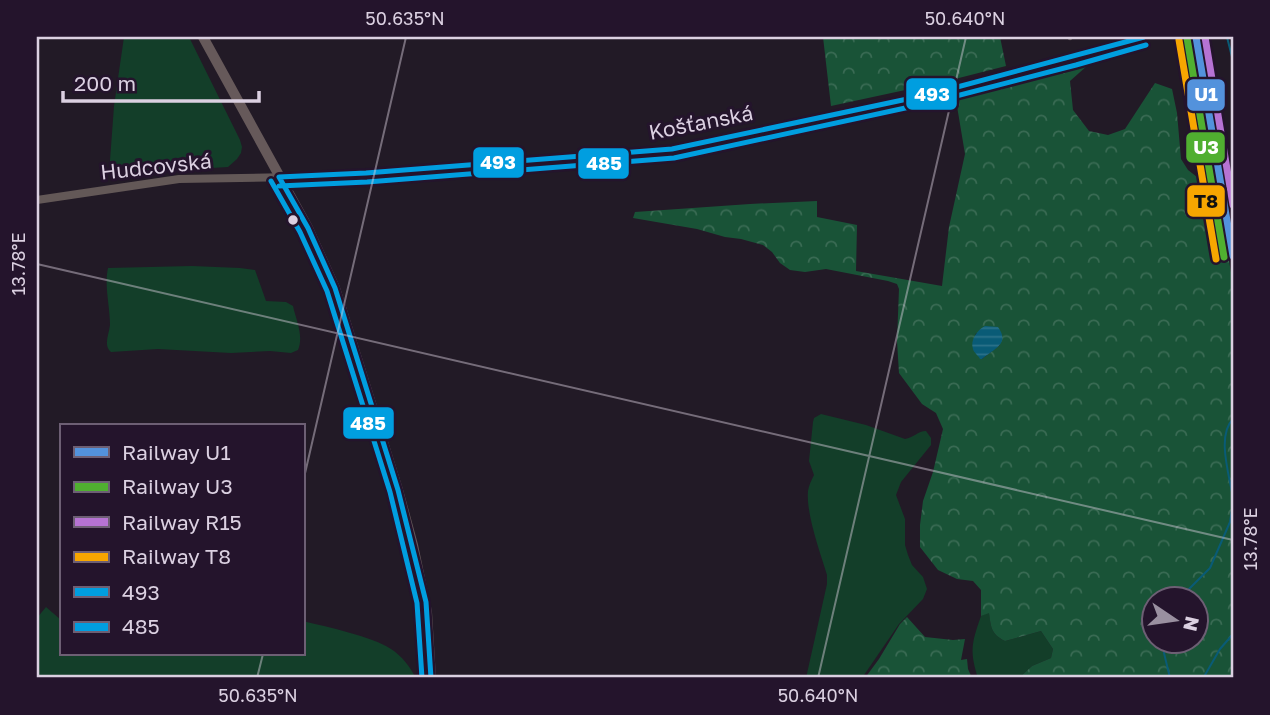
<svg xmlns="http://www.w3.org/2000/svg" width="1270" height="715" font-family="'Golos Text',sans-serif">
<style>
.grass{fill:#133e29}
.forest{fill:url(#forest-crowns);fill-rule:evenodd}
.water{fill:url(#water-rules)}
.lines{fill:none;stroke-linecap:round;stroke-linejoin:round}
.stream{stroke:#095b76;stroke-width:2}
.minor{stroke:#635857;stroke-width:8}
.major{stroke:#66595a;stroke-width:10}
.rail-casing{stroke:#635a5d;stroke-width:4.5}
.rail{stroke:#24142c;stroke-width:2;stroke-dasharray:5;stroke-linecap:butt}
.bus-1-casing{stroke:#24142c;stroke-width:10}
.bus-2-casing{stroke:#24142c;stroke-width:10}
.bus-1{stroke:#009ee0;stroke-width:5}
.bus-2{stroke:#009ee0;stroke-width:5}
.rail-1-casing{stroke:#24142c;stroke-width:12}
.rail-2-casing{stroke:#24142c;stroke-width:12}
.rail-3-casing{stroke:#24142c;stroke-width:12}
.rail-4-casing{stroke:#24142c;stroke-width:12}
.rail-1{stroke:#5392dc;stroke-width:7}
.rail-2{stroke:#50af30;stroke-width:7}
.rail-3{stroke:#b673d3;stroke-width:7}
.rail-4{stroke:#f7a600;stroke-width:7}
.ticks{fill:none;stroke:#dbd0e1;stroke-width:2;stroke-opacity:0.45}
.bus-dot{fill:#dbd0e1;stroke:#24142c;stroke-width:2.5}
.labels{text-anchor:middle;stroke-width:6;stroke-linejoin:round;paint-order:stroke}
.street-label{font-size:21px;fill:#dbd0e1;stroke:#24142c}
.line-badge{stroke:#24142c;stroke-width:2.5}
.badge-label{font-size:19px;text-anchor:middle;font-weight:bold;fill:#fff}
.pale-badge-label{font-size:19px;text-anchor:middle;font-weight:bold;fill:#111}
.neatline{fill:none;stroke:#dbd0e1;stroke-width:2.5}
.ticks-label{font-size:18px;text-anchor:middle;fill:#dbd0e1}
</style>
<defs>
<pattern id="forest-crowns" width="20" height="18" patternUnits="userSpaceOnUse" patternTransform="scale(1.75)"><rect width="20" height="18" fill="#195337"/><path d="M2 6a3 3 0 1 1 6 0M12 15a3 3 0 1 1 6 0" fill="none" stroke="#3a6b54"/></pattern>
<pattern id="water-rules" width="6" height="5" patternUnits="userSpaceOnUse" patternTransform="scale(1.75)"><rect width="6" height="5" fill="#095b76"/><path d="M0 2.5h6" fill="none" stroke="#2c7289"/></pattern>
</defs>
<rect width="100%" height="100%" fill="#221a26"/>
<path class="grass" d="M 124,37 L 189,37 L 240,140 L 242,147 L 241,153 L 237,159 L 228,167 L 161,171 L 110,176 L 109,174 L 114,106 Z
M 192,266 L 240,268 L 255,270 L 266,301 L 286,302 L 293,306 C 296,320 304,336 298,350 L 291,353 L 270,351 L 231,353 L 158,349 L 111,352 C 103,345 109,335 110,325 C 110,306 104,286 108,268 Z
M 821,414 L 866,425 L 905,439 C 913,438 918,431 926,431 L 931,438 L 931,445 L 901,482 L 896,495 L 905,519 L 905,545 L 908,555 L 912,565 L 923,577 L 927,589 L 923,599 L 899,624 L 862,678 L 806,678 L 827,584 L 827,575 C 820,552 806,514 808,491 C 809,485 811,481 814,475 L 809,461 L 813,422 L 814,418 Z
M 46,607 L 61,620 L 61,654 L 303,654 L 303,621 C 327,627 371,636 391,649 C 402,656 410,667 416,678 L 40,678 L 37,675 L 37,618 Z
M 989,612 C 991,627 991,634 1005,641 L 1041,631 L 1053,649 L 1051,658 L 1032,666 L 1019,678 L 978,678 C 969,651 972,642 981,616 Z"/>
<path class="forest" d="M 823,37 L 1000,37 L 1006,66 L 947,81 L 831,106 Z
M 1088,65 L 1070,81 L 1073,110 L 1089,131 L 1108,135 L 1125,129 L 1155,83 L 1172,89 L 1177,113 L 1181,159 L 1188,170 L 1197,177 L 1220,209 L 1233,284 L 1233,678 L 1019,678 L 1032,666 L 1051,658 L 1053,649 L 1041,631 L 1005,641 C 991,634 991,627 989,613 L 981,616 L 981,590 L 973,581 L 957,579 L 938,570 L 920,547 L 920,525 L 923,501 L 933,472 L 943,429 L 936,413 L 922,404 L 899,373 L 897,341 L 899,289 L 897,284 L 888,281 L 826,269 L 805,272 L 790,270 L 780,263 L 772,252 L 763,245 L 741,239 L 725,237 L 697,229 L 633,218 L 635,212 L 750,204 L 817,201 L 817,217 L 857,225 L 856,271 L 942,286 L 949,227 L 965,154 L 957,106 L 945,99 ZM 976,333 L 1000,345 L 982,359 L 980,358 C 973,346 972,347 976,333 ZM 1154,600 L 1196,600 L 1196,642 L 1154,642 Z
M 907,617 L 925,637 L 953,640 L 965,639 L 961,660 L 967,659 L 968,669 L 972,678 L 865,678 L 879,659 L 900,624 Z"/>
<path class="water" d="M 985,326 L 998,327 C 1010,344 995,348 982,359 L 980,359 C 978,355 974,353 973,349 C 970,340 977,330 985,326 Z"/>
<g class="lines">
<path class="stream" d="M 1227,37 L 1233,61
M 1233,419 C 1216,436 1230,477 1233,498
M 1178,600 L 1210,568 L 1230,522 L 1233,503
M 1164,642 L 1164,653 L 1170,678
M 1205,678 L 1205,675 L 1220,649 L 1233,634"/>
<path class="minor" d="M 37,200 L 179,179 L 292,177 L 366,173 L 567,158 L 672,149 L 931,94 L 1074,57 L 1144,37"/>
<path class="major" d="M 203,37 L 308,228 L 335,288 L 398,490 L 413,545 L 427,612 L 431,678"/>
<g class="rail-casing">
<path id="rail" d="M 1070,38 L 1070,37"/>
</g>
<use href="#rail" class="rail"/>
<g class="bus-1-casing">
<path id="bus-1" d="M 279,177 L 366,173 L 672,149 L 931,94 L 1144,37
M 279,177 L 308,228 L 335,288 L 398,490 L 426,602 L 431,678"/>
</g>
<g class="bus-2-casing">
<path id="bus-2" d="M 271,181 L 300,232 L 327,291 L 390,492 L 417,603 L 422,678
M 279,186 L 367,182 L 674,158 L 933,102 L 1076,65 L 1146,45"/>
</g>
<use href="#bus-1" class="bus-1"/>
<use href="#bus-2" class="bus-2"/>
<g class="rail-1-casing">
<path id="rail-1" d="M 1196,37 L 1233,256"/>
</g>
<g class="rail-2-casing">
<path id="rail-2" d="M 1187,38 L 1224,257"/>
</g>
<g class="rail-3-casing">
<path id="rail-3" d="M 1205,37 L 1233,205"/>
</g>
<g class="rail-4-casing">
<path id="rail-4" d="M 1179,40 L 1216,259"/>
</g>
<use href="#rail-1" class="rail-1"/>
<use href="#rail-2" class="rail-2"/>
<use href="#rail-3" class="rail-3"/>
<use href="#rail-4" class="rail-4"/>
</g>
<path class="ticks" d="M 37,264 L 1233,540M 303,482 L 406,37M 257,678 L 263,654M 818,678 L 966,37"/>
<circle class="bus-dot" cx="293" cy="220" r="6"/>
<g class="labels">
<g class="street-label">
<text transform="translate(701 123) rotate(-11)" y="7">Košťanská</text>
<text transform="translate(156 167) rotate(-6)" y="7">Hudcovská</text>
</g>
</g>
<g class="line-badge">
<rect x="905" y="77" width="53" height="34" rx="7" fill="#009ee0"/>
<rect x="1186" y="78" width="40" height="34" rx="7" fill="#5392dc"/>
<rect x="1185" y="131" width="41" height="33" rx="7" fill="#50af30"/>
<rect x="472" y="146" width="53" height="33" rx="7" fill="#009ee0"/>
<rect x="577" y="147" width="53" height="33" rx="7" fill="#009ee0"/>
<rect x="1186" y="184" width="40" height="34" rx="7" fill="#f7a600"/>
<rect x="342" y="406" width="53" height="34" rx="7" fill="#009ee0"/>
</g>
<g class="badge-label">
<text x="932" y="101">493</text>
<text x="1206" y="101">U1</text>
<text x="1206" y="154">U3</text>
<text x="498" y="169">493</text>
<text x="604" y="170">485</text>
<text x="368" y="430">485</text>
</g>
<g class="pale-badge-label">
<text x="1206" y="208">T8</text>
</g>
<rect width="1270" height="715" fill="none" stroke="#24142c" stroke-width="77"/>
<rect x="60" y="424" width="245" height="231" fill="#24142c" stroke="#6d5f74" stroke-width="2"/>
<rect x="74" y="447" width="35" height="10" fill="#5392dc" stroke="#6d5f74" stroke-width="2"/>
<text x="122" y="460" font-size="21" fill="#dbd0e1">Railway U1</text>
<rect x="74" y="482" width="35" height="10" fill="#50af30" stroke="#6d5f74" stroke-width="2"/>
<text x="122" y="494" font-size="21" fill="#dbd0e1">Railway U3</text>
<rect x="74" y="517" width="35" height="10" fill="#b673d3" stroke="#6d5f74" stroke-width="2"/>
<text x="122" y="530" font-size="21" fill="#dbd0e1">Railway R15</text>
<rect x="74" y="552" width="35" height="10" fill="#f7a600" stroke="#6d5f74" stroke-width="2"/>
<text x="122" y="564" font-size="21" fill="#dbd0e1">Railway T8</text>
<rect x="74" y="587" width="35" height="10" fill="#009ee0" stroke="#6d5f74" stroke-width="2"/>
<text x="122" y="600" font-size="21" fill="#dbd0e1">493</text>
<rect x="74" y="622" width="35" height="10" fill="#009ee0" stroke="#6d5f74" stroke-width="2"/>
<text x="122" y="634" font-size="21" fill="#dbd0e1">485</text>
<g transform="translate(1175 620) rotate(103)"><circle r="33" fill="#24142c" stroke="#6d5f74" stroke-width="2"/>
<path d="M0-5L12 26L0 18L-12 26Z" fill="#9a90a0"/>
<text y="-10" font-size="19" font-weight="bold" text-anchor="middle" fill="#dbd0e1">N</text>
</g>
<path d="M63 91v10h196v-10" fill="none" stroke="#dbd0e1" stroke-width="3.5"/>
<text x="74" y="91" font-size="21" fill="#dbd0e1" stroke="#24142c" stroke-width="5" paint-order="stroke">200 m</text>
<rect x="38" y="38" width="1194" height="638" class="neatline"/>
<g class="ticks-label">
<text x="405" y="25">50.635°N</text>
<text x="965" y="25">50.640°N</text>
<text transform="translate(19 264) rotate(-90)" y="6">13.78°E</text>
<text transform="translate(1251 539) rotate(-90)" y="6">13.78°E</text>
<text x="258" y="702">50.635°N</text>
<text x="818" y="702">50.640°N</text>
</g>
</svg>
